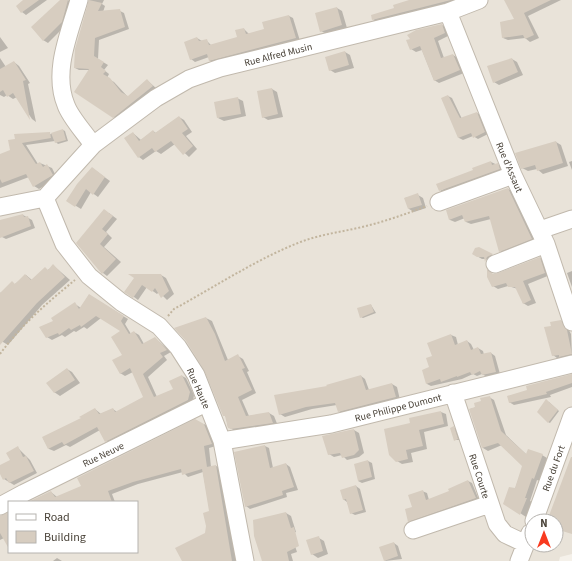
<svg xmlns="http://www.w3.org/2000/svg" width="572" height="561" font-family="'Source Sans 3',sans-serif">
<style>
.residential{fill:#e9e3d9;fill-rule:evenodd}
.shadow{fill:#0003}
.building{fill:#d7cdc0}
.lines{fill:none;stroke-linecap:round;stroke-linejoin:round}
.minor-casing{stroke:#c1b9ad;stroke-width:19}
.path{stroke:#c2b59e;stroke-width:2;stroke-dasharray:2 2;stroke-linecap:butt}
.minor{stroke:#fff;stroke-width:17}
.labels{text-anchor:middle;stroke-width:3;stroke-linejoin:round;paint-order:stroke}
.street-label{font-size:10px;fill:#494238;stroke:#fff}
</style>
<rect width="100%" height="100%" fill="#f5f1ea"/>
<path class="residential" d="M 0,0 L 572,0 L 572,554 L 560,557 L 559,561 L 0,561 ZM 9,502 L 137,502 L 137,552 L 9,552 ZM 532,521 L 556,521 L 556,545 L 532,545 Z"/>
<path class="shadow" d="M 25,0 L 47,0 L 26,15 L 22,12 Z
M 62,0 L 68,0 L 73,4 L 66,25 L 48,43 L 43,40 Z
M 89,0 L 104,0 L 102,4 L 105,6 L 103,12 L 120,11 L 124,13 L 129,29 L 99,40 L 98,59 L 108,65 L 104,70 L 109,74 L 107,78 L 114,82 L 128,97 L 147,80 L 157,89 L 118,119 L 113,117 L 89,70 L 79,70 L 75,68 Z
M 411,0 L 465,0 L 378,23 L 373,20 Z
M 505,0 L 561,0 L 528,16 L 539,38 L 530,42 L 525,38 L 508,40 L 503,38 L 516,20 Z
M 337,8 L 342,11 L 347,28 L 327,34 L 321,31 Z
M 289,16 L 293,18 L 300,41 L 215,63 L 210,61 L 209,57 L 195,62 L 191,59 L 197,38 L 202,41 L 206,40 L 212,46 L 239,38 L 244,29 L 249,34 L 265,30 Z
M 442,25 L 447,28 L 450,35 L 438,41 L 444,58 L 453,55 L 458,58 L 464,73 L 439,83 L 434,80 L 422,50 L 416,52 L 411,49 Z
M 0,37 L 8,48 L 0,52 Z
M 345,52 L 350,55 L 354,68 L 335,73 L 330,70 Z
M 0,58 L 6,67 L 14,62 L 19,66 L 30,83 L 28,84 L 36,122 L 32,119 L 17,97 L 13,99 L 7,95 L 4,97 L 0,95 Z
M 512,59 L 517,62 L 523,75 L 499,85 L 494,82 Z
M 272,89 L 277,92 L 283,117 L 268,120 L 263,117 Z
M 448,96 L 452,98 L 462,119 L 477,113 L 481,115 L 488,134 L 478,139 L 473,136 L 463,140 L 459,138 L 443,98 Z
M 237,98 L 243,101 L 246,116 L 224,121 L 218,118 Z
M 179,117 L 184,120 L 192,132 L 186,136 L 197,149 L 189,157 L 175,144 L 161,154 L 156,151 L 143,160 L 139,157 L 133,133 L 141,140 L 153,131 L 156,133 Z
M 63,130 L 65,131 L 68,141 L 58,144 L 55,141 L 26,145 L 38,164 L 40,163 L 52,168 L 57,178 L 39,189 L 34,186 L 29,177 L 0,188 L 0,155 L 11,151 L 9,141 L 51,134 Z
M 556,142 L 561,145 L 568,166 L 543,174 L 537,169 L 528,171 L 522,168 Z
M 572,161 L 572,170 L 569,162 Z
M 491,162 L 502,167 L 504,172 L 445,194 L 440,191 Z
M 92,168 L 110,181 L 98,197 L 91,192 L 81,209 L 68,201 Z
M 508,189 L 513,191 L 537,241 L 504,254 L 500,251 L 491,219 L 471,224 L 466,222 L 465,218 L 455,222 L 450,220 L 447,211 Z
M 418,195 L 423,198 L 426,208 L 414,212 L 409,209 L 405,198 Z
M 109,213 L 117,219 L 106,232 L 112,238 L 104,247 L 121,262 L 107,276 L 103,273 L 77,243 Z
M 23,215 L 32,220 L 35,228 L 6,239 L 2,237 L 0,232 L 0,222 Z
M 479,248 L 493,255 L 496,257 L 490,264 L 486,259 L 482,259 L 473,254 Z
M 540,258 L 545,261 L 550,275 L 528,284 L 536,303 L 528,306 L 523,303 L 518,289 L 508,286 L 498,289 L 493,286 L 494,275 Z
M 54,266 L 70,280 L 42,305 L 8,345 L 3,342 L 0,339 L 0,293 L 15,284 L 26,275 L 32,280 Z
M 572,271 L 572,287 L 567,273 Z
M 161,275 L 166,278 L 174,294 L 167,300 L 159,292 L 157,294 L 147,287 L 138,300 L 126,291 Z
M 89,295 L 128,319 L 125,324 L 131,334 L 134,332 L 139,335 L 144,344 L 155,338 L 171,352 L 164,356 L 167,360 L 148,377 L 157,397 L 174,390 L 182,376 L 186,378 L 194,395 L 193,402 L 110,443 L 106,441 L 100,430 L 70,447 L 66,445 L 54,451 L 49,449 L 43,438 L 82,419 L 95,409 L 101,414 L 113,409 L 117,412 L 145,397 L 133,372 L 125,376 L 120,373 L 123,355 L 122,331 L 101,318 L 87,329 L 84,327 L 76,332 L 74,331 L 65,337 L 62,335 L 52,340 L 47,337 L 55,321 L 75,304 L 81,308 Z
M 371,305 L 376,313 L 363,318 L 361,317 Z
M 206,318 L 212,321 L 228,360 L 238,356 L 243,359 L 249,371 L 247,372 L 256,393 L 242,400 L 249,416 L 269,413 L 274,416 L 278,426 L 237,432 L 228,427 L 226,417 L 224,415 Z
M 561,321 L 565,323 L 571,334 L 572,357 L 557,358 L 553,355 Z
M 451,335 L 456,337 L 458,345 L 467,341 L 471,344 L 474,350 L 478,348 L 483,351 L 484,355 L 491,353 L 495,356 L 500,374 L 487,377 L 482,374 L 477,376 L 473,374 L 462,379 L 431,386 L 427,384 L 433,357 Z
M 67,369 L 72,372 L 80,383 L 60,396 L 54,392 Z
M 572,375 L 572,387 L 550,395 L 551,397 L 514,405 L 509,402 L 528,391 Z
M 361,376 L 365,379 L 369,390 L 392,384 L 397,387 L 400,400 L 344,414 L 339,411 L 337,405 L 312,409 L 285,417 L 280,414 L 328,387 Z
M 489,397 L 494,400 L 506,435 L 527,455 L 542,455 L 547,458 L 540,481 L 537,480 L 530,501 L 532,502 L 526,517 L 505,503 L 515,489 L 523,466 L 502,445 L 488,451 L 483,448 L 470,409 L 477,407 Z
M 549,402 L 559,411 L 550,423 L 548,422 Z
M 441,412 L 446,414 L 448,426 L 424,432 L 427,449 L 411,453 L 413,462 L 402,464 L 397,461 L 411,424 Z
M 204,424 L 209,427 L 216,446 L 209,448 L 211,467 L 216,466 L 221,468 L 236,561 L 189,561 L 206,534 L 210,512 L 203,472 L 188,477 L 183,472 L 138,484 L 112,494 L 115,502 L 31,502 L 51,492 L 57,497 L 83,486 Z
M 454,428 L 456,429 L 460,440 L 455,440 Z
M 354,430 L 359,433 L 364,453 L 359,457 L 347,460 L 342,455 L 334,457 L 329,454 Z
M 265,446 L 269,448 L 273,468 L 286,464 L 290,467 L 298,490 L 286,493 L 287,497 L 250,509 L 246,506 Z
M 18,448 L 30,460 L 37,473 L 14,485 L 4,479 L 0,471 L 0,466 L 11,461 Z
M 368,461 L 372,463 L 375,479 L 362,483 L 358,481 Z
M 468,481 L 472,483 L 479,500 L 413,523 L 409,521 L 413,508 L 422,491 L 427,493 L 429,500 L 450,492 Z
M 356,486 L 360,489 L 366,512 L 355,515 L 351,513 L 347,502 L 343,499 Z
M 286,513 L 291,516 L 296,532 L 291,534 L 297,552 L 291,554 L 293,561 L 263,561 Z
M 0,517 L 9,520 L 9,548 L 4,538 L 0,540 Z
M 319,538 L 324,541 L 328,554 L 318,558 L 312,554 Z
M 394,543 L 398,546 L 402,559 L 385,561 Z
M 57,558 L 62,561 L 53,561 Z"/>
<path class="building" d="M 23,0 L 39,0 L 21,13 L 16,6 Z
M 60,0 L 68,0 L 62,22 L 43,41 L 31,27 Z
M 89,0 L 102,3 L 98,11 L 120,9 L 125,27 L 95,38 L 94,56 L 104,62 L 101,67 L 106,71 L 103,74 L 110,78 L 121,92 L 128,96 L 147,79 L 153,86 L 113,118 L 74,92 L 89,69 L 74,68 L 75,49 Z
M 409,0 L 451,0 L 372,20 L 371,15 L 394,8 L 393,5 Z
M 504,0 L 551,0 L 524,13 L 534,35 L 525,39 L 523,35 L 502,38 L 500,22 L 514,19 Z
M 337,7 L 342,25 L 320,32 L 315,13 Z
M 289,15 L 296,38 L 209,61 L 207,54 L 190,60 L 184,42 L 197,37 L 199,41 L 207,39 L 209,45 L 237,37 L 235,30 L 244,28 L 246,34 L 264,29 L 262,22 Z
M 442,24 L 445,33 L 434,38 L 441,58 L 453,54 L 460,70 L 434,81 L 420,46 L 410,50 L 406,40 L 410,39 L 407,35 L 416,30 Z
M 345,51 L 349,65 L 329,71 L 325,57 Z
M 512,58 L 518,72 L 493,83 L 487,66 Z
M 14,61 L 26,80 L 23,81 L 30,120 L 13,93 L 7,97 L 3,90 L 0,92 L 0,69 Z
M 272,88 L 278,114 L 262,118 L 257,91 Z
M 448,95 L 460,118 L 477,112 L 485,132 L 473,138 L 471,133 L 458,138 L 441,98 Z
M 238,97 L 241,114 L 217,118 L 214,102 Z
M 179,116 L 188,129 L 182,133 L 193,146 L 183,155 L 171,141 L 155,152 L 152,148 L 138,158 L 124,138 L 133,132 L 139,141 L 153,130 L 155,133 Z
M 63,129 L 66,140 L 55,143 L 51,133 Z
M 50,132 L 51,138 L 22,143 L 36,164 L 40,162 L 43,167 L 47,164 L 53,175 L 33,187 L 26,174 L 2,183 L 0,179 L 0,154 L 10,150 L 8,140 L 15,139 L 14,134 Z
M 556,141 L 563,163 L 537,171 L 535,165 L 521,169 L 515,153 Z
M 491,161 L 492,165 L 498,163 L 500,169 L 439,191 L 436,184 L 473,170 L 472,168 Z
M 92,167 L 105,177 L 93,195 L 86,189 L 75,207 L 66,201 L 77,184 Z
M 508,188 L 532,239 L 499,252 L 489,216 L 465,222 L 462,215 L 449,220 L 446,210 Z
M 418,193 L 422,205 L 408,209 L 404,198 Z
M 104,209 L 113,216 L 102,229 L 108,234 L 100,244 L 116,259 L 102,274 L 76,243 Z
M 23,214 L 24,217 L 28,216 L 31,226 L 0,238 L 0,220 Z
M 479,247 L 493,254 L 487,257 L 485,262 L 484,257 L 477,257 L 472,254 L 475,248 Z
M 540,257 L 545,273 L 523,281 L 531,300 L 523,304 L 515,287 L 508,287 L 506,283 L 492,287 L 487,277 L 487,269 L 493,274 L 498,273 Z
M 53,264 L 65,277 L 37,303 L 0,345 L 0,293 L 12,281 L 15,284 L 25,274 L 31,280 L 45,267 L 48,270 Z
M 128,274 L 161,274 L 169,291 L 161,298 L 155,288 L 152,292 L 142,285 L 133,298 L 124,292 L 134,278 Z
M 89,294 L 124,316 L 121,321 L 129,334 L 134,331 L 142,344 L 155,337 L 167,350 L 160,353 L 163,357 L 143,374 L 154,397 L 173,389 L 169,381 L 182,375 L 190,392 L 188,400 L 105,442 L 97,427 L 64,445 L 62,442 L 48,449 L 42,437 L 81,418 L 79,417 L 95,408 L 99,414 L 113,408 L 115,412 L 143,397 L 130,368 L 120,374 L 112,360 L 122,355 L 111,337 L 120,331 L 96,316 L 81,327 L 80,325 L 71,330 L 69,328 L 59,335 L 58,333 L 46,338 L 39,327 L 53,321 L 51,318 L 75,302 L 79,309 Z
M 371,304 L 374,312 L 360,318 L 357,308 Z
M 206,317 L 215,334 L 225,361 L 238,354 L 245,368 L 242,369 L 252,390 L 238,397 L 246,416 L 269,412 L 273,423 L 231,429 L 228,428 L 225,416 L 223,416 L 204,370 L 186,341 L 174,328 Z
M 561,320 L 567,330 L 572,354 L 559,357 L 559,355 L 552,356 L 544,327 L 551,326 L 550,322 Z
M 451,334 L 455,345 L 467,340 L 471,350 L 478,347 L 481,354 L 491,352 L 496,372 L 482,375 L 480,371 L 472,375 L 470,372 L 457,377 L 457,376 L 441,382 L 440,379 L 426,384 L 422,370 L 429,367 L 426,358 L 432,356 L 427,343 Z
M 67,368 L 75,380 L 54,393 L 46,383 Z
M 572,374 L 572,383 L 546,392 L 547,394 L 509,403 L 507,396 L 527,390 L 526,386 Z
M 361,375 L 366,390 L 392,383 L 396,397 L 338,412 L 335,403 L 306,407 L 279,415 L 274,395 L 327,386 L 326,385 Z
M 490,396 L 501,431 L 526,454 L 528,449 L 543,454 L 534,479 L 532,478 L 525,498 L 527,498 L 520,515 L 503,504 L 509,487 L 515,488 L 522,466 L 498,443 L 482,448 L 469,409 L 475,407 L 474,403 L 481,401 L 480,398 Z
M 546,399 L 558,410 L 548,423 L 537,412 Z
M 441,411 L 444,424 L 419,430 L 423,446 L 406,450 L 408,459 L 396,462 L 389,455 L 384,429 L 410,423 L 409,418 Z
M 195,419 L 204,424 L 212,444 L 204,446 L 207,467 L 202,468 L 216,465 L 232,561 L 182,561 L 175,548 L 205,533 L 206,526 L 203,513 L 209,511 L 202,469 L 182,475 L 181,469 L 133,482 L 108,491 L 112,502 L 28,502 L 51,491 L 55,497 L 81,486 L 77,478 Z
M 454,426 L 458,439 L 454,441 L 450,428 Z
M 354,429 L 359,450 L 354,455 L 342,458 L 340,453 L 328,455 L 322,436 Z
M 265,445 L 270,468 L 286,463 L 294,487 L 282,491 L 283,495 L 245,507 L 234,452 Z
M 18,446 L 23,457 L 26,456 L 34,471 L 9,483 L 6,478 L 3,480 L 0,474 L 0,465 L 10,460 L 6,453 Z
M 571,457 L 572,457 L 572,534 L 559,530 L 561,526 L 556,524 L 556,521 L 547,521 Z
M 368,460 L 372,477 L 358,481 L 354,464 Z
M 468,480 L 476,498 L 408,522 L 405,509 L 412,507 L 408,495 L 423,490 L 426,500 L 449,491 L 448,489 Z
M 356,485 L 363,510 L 350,514 L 346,499 L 343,500 L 340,490 Z
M 9,512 L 9,549 L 0,533 L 0,516 Z
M 286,512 L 291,528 L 294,527 L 299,546 L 287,552 L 289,561 L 262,561 L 254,536 L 253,520 Z
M 319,536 L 323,551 L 311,555 L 306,540 Z
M 394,542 L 398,556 L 384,561 L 379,547 Z"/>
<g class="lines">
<g class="minor-casing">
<path id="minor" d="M 79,0 C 70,32 52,71 66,105 C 70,117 85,133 93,145
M 448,12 L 513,175 L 546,244 L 572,322
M 45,198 L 93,145 L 156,98 L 189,79 L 220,68 L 448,12 L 479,0
M 45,198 L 64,244 L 89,276 L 121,302 L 159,326 L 178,347 L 196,375 L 222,441 L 245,561
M 439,202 L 513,175
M 0,207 L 45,198
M 540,230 L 572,219
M 495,264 L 546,244
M 453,393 L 497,524 L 505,534 L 526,544
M 222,441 L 331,424 L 572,364
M 0,506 L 24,493 L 206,403
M 534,521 L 572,416
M 413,530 L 490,504
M 519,561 L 530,533"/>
</g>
<path class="path" d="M 168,316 L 174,309 C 215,287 255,260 298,243 C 320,234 343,232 366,226 C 386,221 406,214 427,206
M 0,354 C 21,325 48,302 75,280"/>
<use href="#minor" class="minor"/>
</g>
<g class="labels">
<g class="street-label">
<text transform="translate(278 54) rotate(-14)" y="4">Rue Alfred Musin</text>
<text transform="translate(510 167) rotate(67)" y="4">Rue d'Assaut</text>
<text transform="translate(199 388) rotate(66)" y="4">Rue Haute</text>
<text transform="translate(398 407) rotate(-14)" y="4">Rue Philippe Dumont</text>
<text transform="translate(103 454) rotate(-26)" y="4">Rue Neuve</text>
<text transform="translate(553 468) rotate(-70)" y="4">Rue du Fort</text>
<text transform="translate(480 476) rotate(72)" y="4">Rue Courte</text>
</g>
</g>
<rect x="8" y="501" width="130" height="52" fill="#ffffff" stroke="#b6b3af"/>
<rect x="16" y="514" width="20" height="6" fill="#ffffff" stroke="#b6b3af"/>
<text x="44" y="521" font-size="12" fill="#494238">Road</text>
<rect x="16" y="531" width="20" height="12" fill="#d7cdc0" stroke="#b6b3af"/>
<text x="44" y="541" font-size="12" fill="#494238">Building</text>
<g transform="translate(544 533)"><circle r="19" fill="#ffffff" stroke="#b6b3af"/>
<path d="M0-3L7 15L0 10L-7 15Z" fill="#f83a1f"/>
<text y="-6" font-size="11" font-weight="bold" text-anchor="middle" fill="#494238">N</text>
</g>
</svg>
